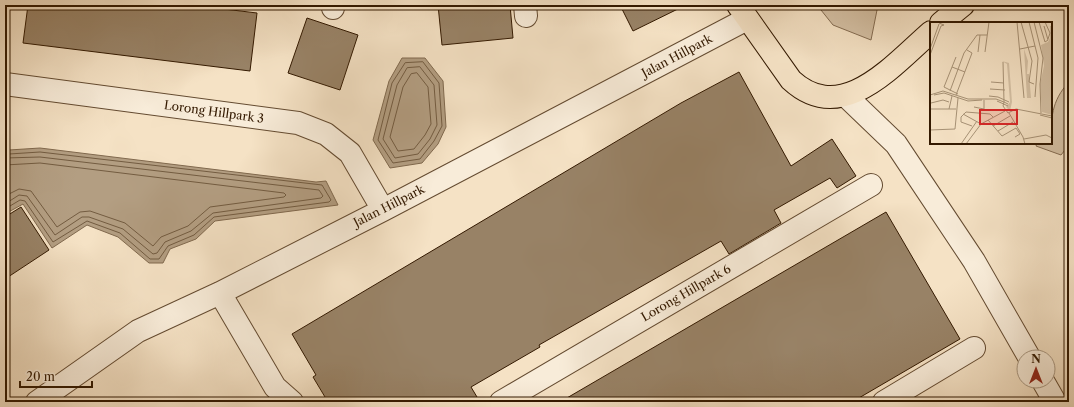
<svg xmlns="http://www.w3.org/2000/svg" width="1074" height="407" font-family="'Libre Caslon Text',serif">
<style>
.green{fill:#d4c0a4;stroke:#846c52}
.water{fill:#b39e82;stroke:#80694e}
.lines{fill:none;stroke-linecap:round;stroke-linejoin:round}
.shore{stroke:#735c41;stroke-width:1}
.building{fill:#988266;stroke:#331900}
.minor-casing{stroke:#644b31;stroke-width:24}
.major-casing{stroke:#331900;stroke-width:24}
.minor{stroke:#f8ecd9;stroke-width:22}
.major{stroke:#f5e2c5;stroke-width:22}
.labels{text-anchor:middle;stroke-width:3;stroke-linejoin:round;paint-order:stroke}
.street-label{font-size:12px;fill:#331900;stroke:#f8ecd9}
.inset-road{fill:none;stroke:#a79276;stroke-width:1}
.view{fill:#d62828;fill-opacity:0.15;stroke:#d62828;stroke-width:2}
.inset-edge{fill:none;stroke:#331900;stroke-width:2}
</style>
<rect width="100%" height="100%" fill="#f5e2c5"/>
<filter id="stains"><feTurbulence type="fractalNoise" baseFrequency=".005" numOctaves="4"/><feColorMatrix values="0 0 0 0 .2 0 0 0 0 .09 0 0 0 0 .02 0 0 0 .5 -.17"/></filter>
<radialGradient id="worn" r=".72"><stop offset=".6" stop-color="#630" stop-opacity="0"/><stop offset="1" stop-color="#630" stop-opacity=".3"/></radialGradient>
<path class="green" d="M 817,5 L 878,5 L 871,40 L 833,25 Z
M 1069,82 L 1069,145 L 1061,155 L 1036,146 L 1037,143 L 1051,143 C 1051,119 1051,101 1069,82 Z"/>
<path class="water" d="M 402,58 L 425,58 L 443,81 L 446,127 L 438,144 L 422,163 L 390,168 L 373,140 L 389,81 Z
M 5,148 L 9,150 L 40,148 L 316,182 L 326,181 L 338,205 L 215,221 L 196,239 L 170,249 L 163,263 L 149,263 L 118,237 L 87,225 L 52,248 L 23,204 L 5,214 Z"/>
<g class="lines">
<path class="shore" d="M 423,62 L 439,83 L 442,126 L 434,141 L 420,159 L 393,163 L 378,140 L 392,83 L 405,63 Z
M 420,67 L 434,85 L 437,125 L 430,139 L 418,154 L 395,158 L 383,139 L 397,85 L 407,68 Z
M 417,73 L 428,87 L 431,124 L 425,135 L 414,149 L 398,151 L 390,137 L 403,87 L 411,74 Z
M 5,153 L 9,154 L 40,152 L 322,185 L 331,200 L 329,202 L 214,217 L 194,235 L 168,246 L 159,259 L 150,259 L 120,233 L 87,221 L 53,242 L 25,201 L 20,200 L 5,209
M 5,158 L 40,157 L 319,190 L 323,196 L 321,198 L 213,213 L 191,231 L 165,242 L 157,253 L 153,254 L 123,229 L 89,217 L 82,217 L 55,235 L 27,196 L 19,195 L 5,204
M 5,165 L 40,163 L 284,193 L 286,195 L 284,197 L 210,207 L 188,226 L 161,237 L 153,246 L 125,223 L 90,211 L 80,212 L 57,227 L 31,191 L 19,189 L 5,196"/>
</g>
<path class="building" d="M 28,5 L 191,5 L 257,13 L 250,71 L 23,43 Z
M 438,5 L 510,5 L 513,38 L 442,45 Z
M 620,5 L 686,5 L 633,31 Z
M 307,18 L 358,35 L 340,90 L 288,73 Z
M 739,72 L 791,166 L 832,139 L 856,176 L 837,188 L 830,178 L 774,210 L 781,223 L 729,254 L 721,241 L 539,345 L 540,347 L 471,387 L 480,402 L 328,402 L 313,377 L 316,375 L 292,334 L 681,103 Z
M 21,207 L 49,250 L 5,279 L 5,217 Z
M 886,212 L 960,339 L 852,402 L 560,402 Z"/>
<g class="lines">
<g class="minor-casing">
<path id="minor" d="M 333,5 L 333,8
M 525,5 L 526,16
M 5,84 L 298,123 L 326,134 L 350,153 L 383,210
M 846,96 L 896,144 L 974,261 L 1029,357
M 220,293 L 275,387 L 292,402
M 1043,381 L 1055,402
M 37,402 L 138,331 L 220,293 L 383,210 L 747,19
M 501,402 L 871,185
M 884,402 L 974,348"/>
</g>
<g class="major-casing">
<path id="major" d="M 738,5 L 791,80 C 842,127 893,65 931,32
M 941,23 L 963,5"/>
</g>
<use href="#minor" class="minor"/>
<use href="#major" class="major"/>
</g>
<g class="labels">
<g class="street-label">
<text transform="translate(677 56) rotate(-28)" y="4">Jalan Hillpark</text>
<text transform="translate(214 112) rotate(8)" y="4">Lorong Hillpark 3</text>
<text transform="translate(389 206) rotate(-27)" y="4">Jalan Hillpark</text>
<text transform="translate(686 293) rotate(-30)" y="4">Lorong Hillpark 6</text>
</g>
</g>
<g transform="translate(930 22)">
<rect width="122" height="122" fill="#f5e2c5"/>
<path d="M 120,4 L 122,4 L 122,93 L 112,90 L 110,62 L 114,44 L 111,23 L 118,20 L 120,16 ZM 94,27 L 98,39 L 97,52 L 99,52 L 101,76 L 97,76 ZM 72,39 L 79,41 L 82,80 L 80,89 L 76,85 L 80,80 L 77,42 Z" fill="#d4c0a4"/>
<path class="inset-road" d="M 87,0 L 94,76M 91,0 L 102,39 L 99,60 L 104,62M 99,0 L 108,36 L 105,75M 104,0 L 113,36 L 110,62 L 111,91M 109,0 L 115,20M 115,0 L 120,11 L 118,17M 114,4 L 118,18 L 115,20M 0,27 L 9,2M 90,27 L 105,24M 48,30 L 50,13M 55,30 L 59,0M 0,33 L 11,4 L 14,3 L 9,1M 26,35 L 14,65 L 28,72M 73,40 L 74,80 L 78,82M 22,45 L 35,50M 61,60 L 74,61M 60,67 L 75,68M 20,69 L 34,31 L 47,13 L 57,13M 0,73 L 13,69 L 38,77 L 66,77 L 74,80 L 73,84 L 78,91 L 86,87 L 122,94M 4,73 L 14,71 L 38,79 L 52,78M 26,73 L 42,31 L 37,28M 59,74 L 68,75 L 79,80M 67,79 L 78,84M 1,81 L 13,78 L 19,80M 44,85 L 54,87 L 54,78M 0,87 L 26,87M 19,87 L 22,74M 79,91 L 93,115 L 95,122M 33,92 L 51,102M 110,93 L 122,96M 58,98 L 72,114 L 86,106 L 90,112 L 85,115M 42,104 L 31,100 L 31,95 L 36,90 L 60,92 L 63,95M 63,104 L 80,94M 0,108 L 25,107 L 28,76M 68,109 L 83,100M 94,117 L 116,113 L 122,116M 31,122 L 47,99M 36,122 L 51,102 L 75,89"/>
<path class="view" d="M 50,88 L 87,88 L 87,102 L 50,102 Z"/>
<rect width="122" height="122" class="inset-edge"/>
</g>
<rect width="1074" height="407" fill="none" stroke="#f5e2c5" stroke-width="20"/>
<rect x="6" y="6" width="1062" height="395" fill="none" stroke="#331900" stroke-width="2"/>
<rect x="10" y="10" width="1054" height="387" fill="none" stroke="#331900"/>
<g transform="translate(1036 369)"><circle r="19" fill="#f8ecd9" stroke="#a99882"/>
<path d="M0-3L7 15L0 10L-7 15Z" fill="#8f2418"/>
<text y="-6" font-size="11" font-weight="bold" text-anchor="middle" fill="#331900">N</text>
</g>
<path d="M20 381v6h72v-6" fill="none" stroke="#331900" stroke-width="2"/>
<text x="26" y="381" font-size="12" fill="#331900" stroke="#f8ecd9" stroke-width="3" paint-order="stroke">20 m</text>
<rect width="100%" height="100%" filter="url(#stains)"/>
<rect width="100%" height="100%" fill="url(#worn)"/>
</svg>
